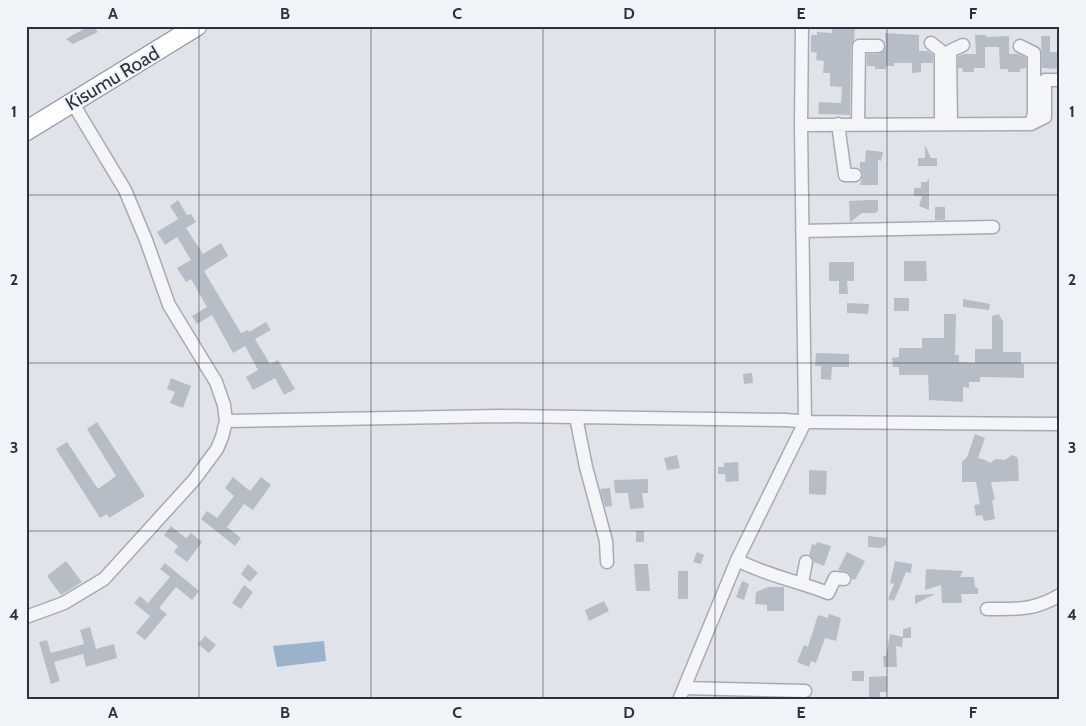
<svg xmlns="http://www.w3.org/2000/svg" width="1086" height="726" font-family="Cabin,sans-serif">
<style>
.water{fill:#9ab2ca}
.building{fill:#b7bdc6}
.lines{fill:none;stroke-linecap:round;stroke-linejoin:round}
.minor-casing{stroke:#a5abb4;stroke-width:15}
.highway-casing{stroke:#8791a1;stroke-width:21}
.minor{stroke:#f3f5f8;stroke-width:12}
.highway{stroke:#fff;stroke-width:19}
.grid{fill:none;stroke:#283241;stroke-width:1;stroke-opacity:0.55}
.labels{text-anchor:middle;stroke-width:4.5;stroke-linejoin:round;paint-order:stroke}
.street-label{font-size:19px;fill:#283241;stroke:#f0f3f7}
.neatline{fill:none;stroke:#283241;stroke-width:2}
.grid-label{font-size:16px;text-anchor:middle;font-weight:bold;fill:#283241}
</style>
<rect width="100%" height="100%" fill="#e0e4ea"/>
<path class="water" d="M 324,641 L 326,661 L 277,667 L 273,646 Z"/>
<path class="building" d="M 89,26 L 93,26 L 98,32 L 73,44 L 66,39 Z
M 832,28 L 855,29 L 854,40 L 851,46 L 850,115 L 818,114 L 819,102 L 841,103 L 842,87 L 830,86 L 830,73 L 823,73 L 824,61 L 816,60 L 817,53 L 811,52 L 811,35 L 817,35 L 817,32 L 832,33 Z
M 885,33 L 919,35 L 919,51 L 928,51 L 933,55 L 933,63 L 921,63 L 921,72 L 912,73 L 912,63 L 894,63 L 894,66 L 886,66 L 886,69 L 875,69 L 875,66 L 867,66 L 867,54 L 878,54 L 884,51 L 886,46 Z
M 975,35 L 986,35 L 986,37 L 1009,36 L 1009,54 L 1018,54 L 1026,58 L 1026,68 L 1020,69 L 1020,72 L 1008,72 L 1008,69 L 1000,69 L 999,47 L 985,47 L 985,68 L 974,68 L 974,72 L 963,72 L 962,68 L 958,68 L 958,56 L 964,54 L 976,54 Z
M 1041,36 L 1050,36 L 1050,52 L 1060,52 L 1060,69 L 1042,68 Z
M 925,145 L 931,158 L 937,158 L 937,166 L 918,166 L 918,158 L 925,158 Z
M 866,150 L 883,152 L 881,161 L 878,160 L 878,185 L 860,185 L 863,175 L 860,168 L 860,162 L 865,162 Z
M 928,179 L 929,179 L 929,210 L 919,206 L 922,196 L 914,196 L 914,188 L 921,188 L 921,182 L 927,182 Z
M 178,200 L 187,215 L 191,214 L 196,222 L 186,228 L 203,254 L 221,243 L 228,256 L 204,271 L 241,333 L 248,330 L 249,332 L 266,322 L 271,330 L 255,339 L 270,364 L 278,360 L 295,389 L 284,395 L 275,378 L 253,390 L 246,377 L 258,370 L 245,346 L 233,353 L 212,315 L 197,324 L 192,316 L 207,307 L 191,279 L 186,282 L 177,268 L 191,260 L 177,237 L 165,245 L 157,232 L 178,219 L 170,206 Z
M 869,200 L 878,200 L 878,211 L 875,213 L 862,213 L 850,222 L 849,201 Z
M 935,207 L 945,207 L 945,220 L 935,220 Z
M 904,261 L 926,261 L 927,281 L 904,281 Z
M 829,262 L 854,262 L 854,281 L 847,281 L 848,294 L 839,294 L 839,281 L 829,281 Z
M 894,298 L 909,298 L 909,311 L 894,311 Z
M 963,299 L 990,304 L 989,310 L 963,307 Z
M 847,303 L 869,304 L 868,314 L 847,313 Z
M 944,314 L 956,314 L 955,355 L 959,355 L 959,362 L 975,363 L 975,349 L 992,349 L 992,316 L 999,314 L 1002,320 L 1003,320 L 1003,352 L 1021,352 L 1021,364 L 1024,364 L 1024,378 L 980,377 L 980,382 L 969,382 L 969,388 L 963,387 L 963,402 L 929,400 L 928,375 L 899,375 L 899,367 L 893,367 L 892,358 L 899,357 L 899,348 L 922,348 L 922,338 L 944,338 Z
M 816,353 L 849,354 L 849,367 L 832,367 L 831,380 L 821,379 L 821,366 L 815,366 Z
M 752,373 L 753,383 L 744,384 L 743,374 Z
M 171,378 L 191,386 L 183,408 L 170,403 L 175,392 L 167,389 Z
M 97,422 L 145,496 L 109,518 L 107,514 L 100,518 L 56,449 L 67,442 L 98,489 L 116,476 L 87,429 Z
M 975,434 L 985,438 L 978,458 L 985,460 L 990,463 L 996,459 L 1005,460 L 1012,455 L 1017,457 L 1018,460 L 1019,481 L 991,482 L 995,500 L 992,500 L 995,519 L 984,521 L 982,515 L 976,516 L 974,505 L 980,504 L 976,482 L 962,482 L 962,462 L 967,457 Z
M 677,455 L 680,468 L 667,470 L 664,458 Z
M 738,462 L 739,481 L 726,482 L 725,474 L 718,474 L 718,467 L 724,467 L 724,463 Z
M 809,470 L 827,471 L 826,495 L 809,494 Z
M 233,477 L 250,491 L 261,477 L 271,485 L 253,510 L 244,504 L 227,527 L 241,538 L 235,546 L 201,519 L 207,511 L 217,518 L 234,496 L 225,488 Z
M 648,479 L 648,493 L 642,493 L 644,508 L 630,509 L 628,493 L 615,493 L 614,480 Z
M 610,488 L 612,506 L 605,507 L 600,489 Z
M 171,526 L 186,538 L 191,533 L 202,542 L 187,562 L 174,552 L 178,546 L 164,535 Z
M 636,531 L 644,531 L 644,542 L 636,542 Z
M 868,536 L 887,538 L 886,545 L 881,548 L 868,547 Z
M 817,542 L 831,546 L 824,566 L 814,562 L 813,559 L 809,555 L 812,544 L 816,545 Z
M 697,552 L 704,555 L 701,564 L 693,562 Z
M 847,552 L 865,561 L 855,580 L 852,579 L 848,572 L 838,570 Z
M 66,561 L 82,582 L 61,595 L 47,576 Z
M 895,561 L 912,564 L 911,573 L 906,572 L 894,601 L 888,599 L 894,584 L 890,583 Z
M 165,563 L 199,591 L 192,600 L 176,587 L 159,608 L 167,614 L 145,640 L 136,633 L 150,616 L 134,603 L 140,596 L 148,603 L 170,577 L 160,569 Z
M 248,564 L 258,573 L 250,582 L 241,574 Z
M 634,564 L 648,564 L 650,591 L 636,591 Z
M 926,569 L 963,571 L 960,577 L 974,577 L 975,587 L 978,588 L 978,594 L 961,594 L 962,603 L 942,603 L 941,585 L 925,590 Z
M 678,571 L 688,571 L 688,599 L 678,599 Z
M 742,581 L 749,584 L 744,600 L 736,597 Z
M 244,585 L 253,592 L 241,609 L 232,603 Z
M 768,587 L 784,587 L 784,611 L 767,611 L 767,605 L 755,604 L 756,592 Z
M 935,594 L 915,604 L 915,595 Z
M 604,601 L 609,611 L 589,621 L 585,610 Z
M 829,614 L 841,618 L 836,641 L 825,638 L 816,663 L 811,661 L 809,667 L 797,662 L 804,645 L 808,647 L 818,615 L 828,618 Z
M 90,627 L 96,649 L 114,644 L 117,658 L 86,667 L 83,654 L 54,662 L 60,681 L 51,684 L 39,642 L 47,640 L 51,653 L 84,644 L 80,630 Z
M 911,627 L 911,638 L 903,638 L 902,647 L 896,646 L 897,667 L 884,667 L 883,656 L 886,656 L 890,634 L 903,637 L 903,629 Z
M 205,636 L 216,645 L 209,653 L 198,644 Z
M 852,671 L 864,671 L 864,681 L 852,681 Z
M 887,676 L 887,692 L 880,692 L 880,700 L 869,700 L 869,677 Z"/>
<g class="lines">
<g class="minor-casing">
<path id="minor" d="M 931,43 L 941,51 L 941,124
M 1020,46 L 1034,53 L 1034,113 L 1031,124
M 838,124 L 845,175 L 855,175
M 858,124 L 859,46 L 878,46
M 951,124 L 950,51 L 963,45
M 801,125 L 1031,124 L 1045,117 L 1045,80 L 1060,80
M 802,231 L 993,227
M 576,417 L 586,467 L 606,541 L 607,562
M 226,421 L 500,416 L 786,420 L 810,422 L 1060,424
M 737,560 C 765,575 798,581 828,593 L 835,578 L 844,579
M 802,583 L 806,562
M 987,609 C 1017,609 1033,611 1060,595
M 26,617 L 64,603 L 104,579 L 194,480 L 217,449 L 222,437 L 226,421 L 224,405 L 216,382 L 169,305 L 146,240 L 125,190 L 72,102
M 684,688 L 805,691
M 679,700 L 737,560 L 805,422 L 801,125 L 802,26"/>
</g>
<g class="highway-casing">
<path id="highway" d="M 26,131 L 197,26"/>
</g>
<use href="#minor" class="minor"/>
<use href="#highway" class="highway"/>
</g>
<path class="grid" d="M 199,26 L 199,700M 371,26 L 371,700M 543,26 L 543,700M 715,26 L 715,700M 887,26 L 887,700M 26,195 L 1060,195M 26,363 L 1060,363M 26,531 L 1060,531"/>
<g class="labels">
<g class="street-label">
<text transform="translate(112 78) rotate(-31)" y="7">Kisumu Road</text>
</g>
</g>
<rect width="1086" height="726" fill="none" stroke="#f0f3f7" stroke-width="55"/>
<rect x="28" y="28" width="1030" height="670" class="neatline"/>
<g class="grid-label">
<text x="113" y="19">A</text>
<text x="285" y="19">B</text>
<text x="457" y="19">C</text>
<text x="629" y="19">D</text>
<text x="801" y="19">E</text>
<text x="973" y="19">F</text>
<text x="14" y="117">1</text>
<text x="1072" y="117">1</text>
<text x="14" y="285">2</text>
<text x="1072" y="285">2</text>
<text x="14" y="453">3</text>
<text x="1072" y="453">3</text>
<text x="14" y="620">4</text>
<text x="1072" y="620">4</text>
<text x="113" y="718">A</text>
<text x="285" y="718">B</text>
<text x="457" y="718">C</text>
<text x="629" y="718">D</text>
<text x="801" y="718">E</text>
<text x="973" y="718">F</text>
</g>
</svg>
